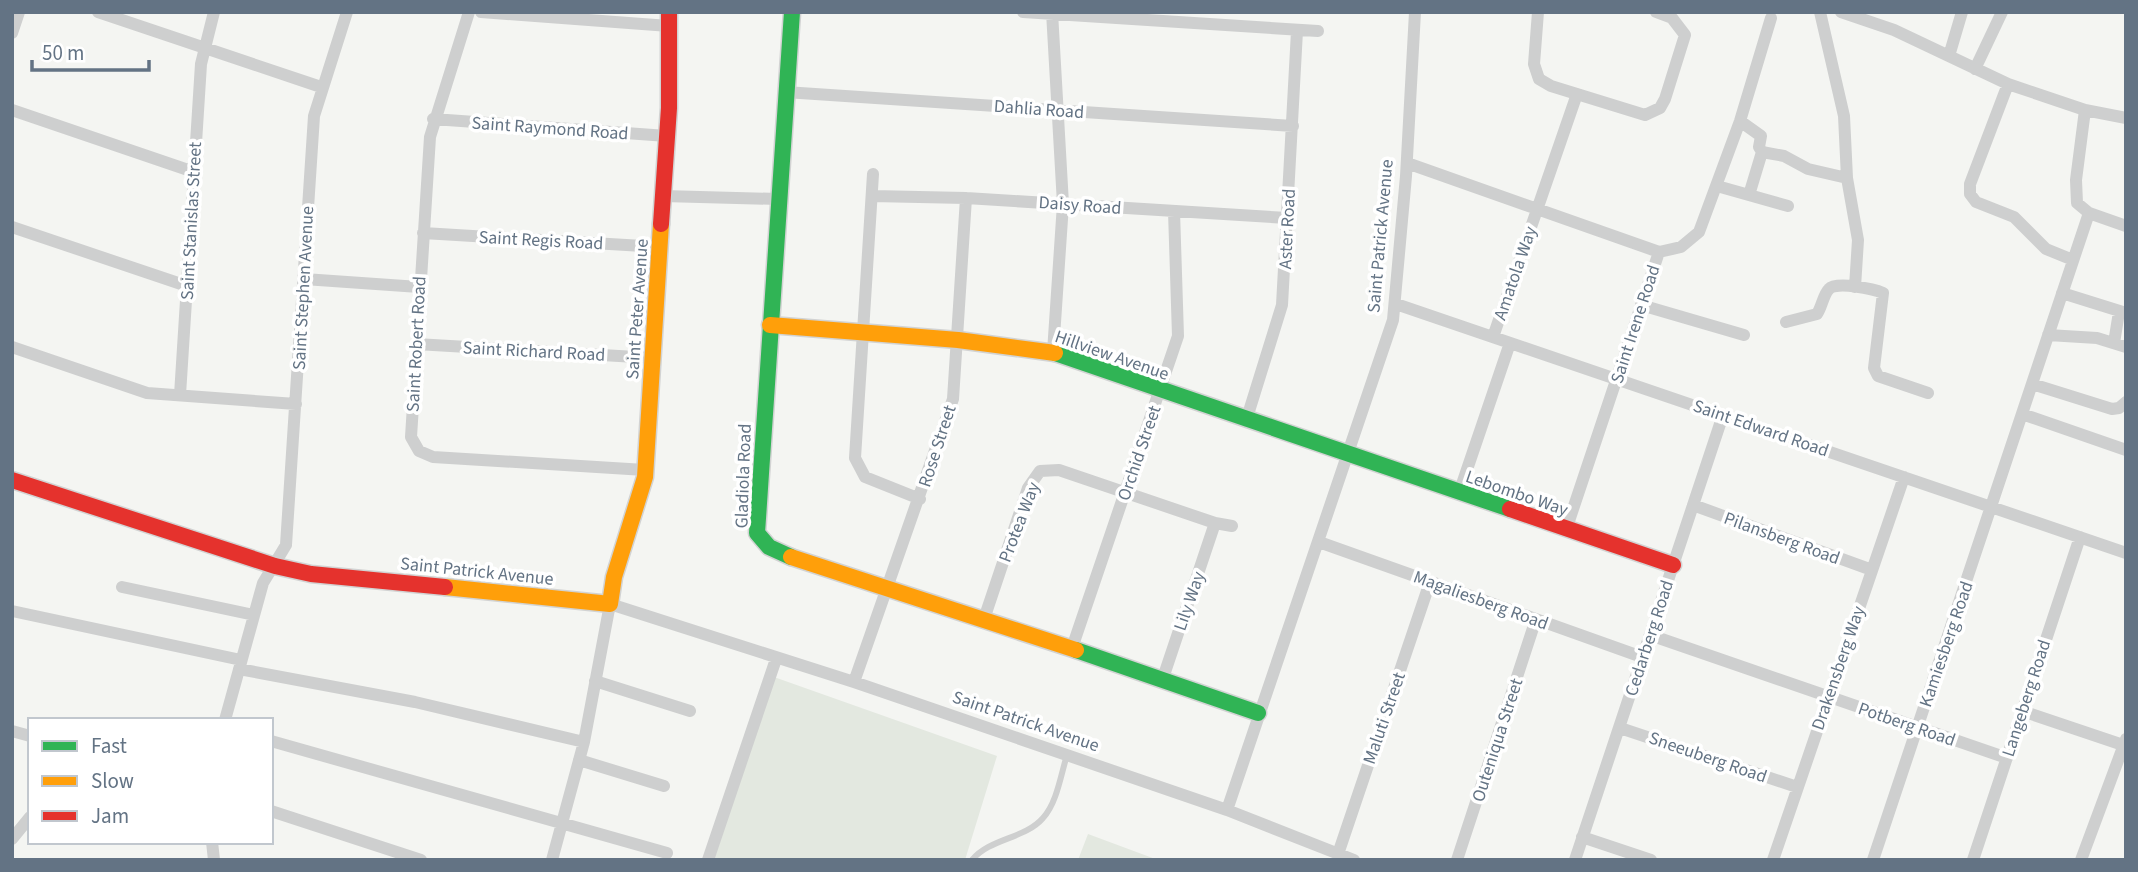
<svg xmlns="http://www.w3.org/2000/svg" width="2138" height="872" font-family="'Source Sans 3',sans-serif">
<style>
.garden{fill:#e3e8e0}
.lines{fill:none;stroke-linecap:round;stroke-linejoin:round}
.fast-casing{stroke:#d2d3d3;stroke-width:19}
.slow-casing{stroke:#d2d3d3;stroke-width:19}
.jam-casing{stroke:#d2d3d3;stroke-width:19}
.lane{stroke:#cecfcf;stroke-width:6}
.street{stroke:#cecfcf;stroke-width:12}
.fast{stroke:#30b455;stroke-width:16}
.slow{stroke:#ff9f0a;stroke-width:16}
.jam{stroke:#e5322d;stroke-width:16}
.labels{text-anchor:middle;stroke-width:7;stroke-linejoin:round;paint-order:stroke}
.street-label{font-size:18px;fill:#637384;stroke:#fff}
</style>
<rect width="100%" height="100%" fill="#f4f5f2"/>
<path class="garden" d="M 774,677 L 997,756 L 965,860 L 714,860 Z
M 1088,834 L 1158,860 L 1078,860 Z"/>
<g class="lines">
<g class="fast-casing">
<path id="fast" d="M 1055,353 L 1510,509
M 791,557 L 769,547 L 757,533 L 792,12
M 1076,650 L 1258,713"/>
</g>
<g class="slow-casing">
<path id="slow" d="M 770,325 L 958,340 L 1055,353
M 791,557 L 1076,650
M 445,587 L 610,604 L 614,577 L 645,477 L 661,224"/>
</g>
<g class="jam-casing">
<path id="jam" d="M 661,224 L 669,108 L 669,12
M 12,480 L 275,566 L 311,574 L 445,587
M 1510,509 L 1673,565"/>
</g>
<path class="lane" d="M 972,860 C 990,838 1025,839 1043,818 C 1057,803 1061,774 1067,755"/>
<path class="street" d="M 98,12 L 321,87
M 469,12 L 430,137 L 411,437 L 419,451 L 433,457 L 645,470
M 481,12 L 669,26
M 1023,12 L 1318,31
M 1052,12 L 1063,204 L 1053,352
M 1538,12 L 1534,64 L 1539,79 L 1551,86 L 1645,115 L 1660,108 L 1665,99 L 1685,35 L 1672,18 L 1656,12
M 1820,12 L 1844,116 L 1847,178 L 1858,240 L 1855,287
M 1841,12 L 1894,30 L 2008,84 L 2085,110 L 2126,118
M 12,33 L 19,12
M 1949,56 L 1962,12
M 1975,69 L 2002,12
M 2008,84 L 1970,184 L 1970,194 L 1976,202 L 2014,217 L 2046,249 L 2073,260
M 785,92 L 1293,126
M 12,110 L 194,172
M 2085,110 L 2076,180 L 2077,203 L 2089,213 L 2126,226
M 433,119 L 667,136
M 1740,121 L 1761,136 L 1759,147 L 1762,152 L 1749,195
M 1762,152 L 1784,156 L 1808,169 L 1847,178
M 1407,163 L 1659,252 L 1681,247 L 1699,232 L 1740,121 L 1771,18
M 873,174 L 855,458 L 865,477 L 920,499
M 1717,186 L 1788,206
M 663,196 L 778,199
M 872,196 L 966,198 L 1287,218
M 12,227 L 187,286
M 423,233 L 660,247
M 304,279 L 419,287
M 2062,293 L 2126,313
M 1396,304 L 2126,553
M 1641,305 L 1744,335
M 1786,322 L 1817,314 C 1822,307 1823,295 1829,289 C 1836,281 1874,289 1883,293 L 1874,368 L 1878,376 L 1928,393
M 2048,335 L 2097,338 L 2126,347
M 1493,337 L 1577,94
M 2114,343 L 2119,312
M 416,344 L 653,358
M 12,347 L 147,393 L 296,404
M 2032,384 L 2112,409 L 2119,408 L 2126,402
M 180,395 L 201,64 L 214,12
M 2022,414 L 2126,450
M 1246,421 L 1282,305 L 1297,31
M 1459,493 L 1510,343
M 1693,505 L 1872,570
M 1566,530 L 1659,252
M 1319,542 L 1642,657
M 122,587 L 254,615
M 12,611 L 241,660
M 984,619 L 1028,488 L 1040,471 L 1059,470 L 1215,523 L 1232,526
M 1650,635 L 2007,758
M 1072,648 L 1178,336 L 1174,211
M 239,669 L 415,702 L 584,742
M 1163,678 L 1215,523
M 595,681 L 690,711
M 854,682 L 953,399 L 966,198
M 2022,711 L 2126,746
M 225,720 L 263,583 L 286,545 L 314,116 L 347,12
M 1620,728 L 1797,787
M 12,731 L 30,736
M 271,741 L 667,853
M 579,760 L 664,786
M 1227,810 L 1393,320 L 1406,176 L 1415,12
M 271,811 L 421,860
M 1582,837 L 1651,860
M 12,839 L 30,817
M 212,842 L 214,860
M 1338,854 L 1430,582
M 552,860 L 584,742 L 610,604 L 854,682 L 1227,810 L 1354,860
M 708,860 L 776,659
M 1457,860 L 1536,619
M 1575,860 L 1723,415
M 1773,860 L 1904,477
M 1873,860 L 2089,213
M 1973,860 L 2080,537
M 2081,860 L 2126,739"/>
<use href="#fast" class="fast"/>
<use href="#slow" class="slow"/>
<use href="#jam" class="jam"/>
</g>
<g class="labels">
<g class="street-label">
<text transform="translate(1039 109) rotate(4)" y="6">Dahlia Road</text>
<text transform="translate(550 128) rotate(4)" y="6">Saint Raymond Road</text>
<text transform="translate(1080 205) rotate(4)" y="6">Daisy Road</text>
<text transform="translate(191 221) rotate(-87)" y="6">Saint Stanislas Street</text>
<text transform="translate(1287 229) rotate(-87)" y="6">Aster Road</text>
<text transform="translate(1380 236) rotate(-85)" y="6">Saint Patrick Avenue</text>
<text transform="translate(541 240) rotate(3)" y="6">Saint Regis Road</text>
<text transform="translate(1515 273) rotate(-71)" y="6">Amatola Way</text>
<text transform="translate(303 288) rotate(-87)" y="6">Saint Stephen Avenue</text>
<text transform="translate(637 309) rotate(-86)" y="6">Saint Peter Avenue</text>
<text transform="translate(1635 324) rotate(-72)" y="6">Saint Irene Road</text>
<text transform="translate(416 344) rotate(-87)" y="6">Saint Robert Road</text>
<text transform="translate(534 351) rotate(3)" y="6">Saint Richard Road</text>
<text transform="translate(1112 355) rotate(19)" y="6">Hillview Avenue</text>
<text transform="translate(1761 428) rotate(19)" y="6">Saint Edward Road</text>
<text transform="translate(937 446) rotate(-72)" y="6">Rose Street</text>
<text transform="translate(1139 453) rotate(-71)" y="6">Orchid Street</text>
<text transform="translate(743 476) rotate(-88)" y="6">Gladiola Road</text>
<text transform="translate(1517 493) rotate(19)" y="6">Lebombo Way</text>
<text transform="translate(1019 522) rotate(-69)" y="6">Protea Way</text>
<text transform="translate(1782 538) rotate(20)" y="6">Pilansberg Road</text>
<text transform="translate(477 571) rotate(6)" y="6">Saint Patrick Avenue</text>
<text transform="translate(1481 600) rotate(20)" y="6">Magaliesberg Road</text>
<text transform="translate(1189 601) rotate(-71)" y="6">Lily Way</text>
<text transform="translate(1649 638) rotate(-72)" y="6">Cedarberg Road</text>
<text transform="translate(1946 644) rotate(-71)" y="6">Kamiesberg Road</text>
<text transform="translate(1838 668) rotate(-71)" y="6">Drakensberg Way</text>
<text transform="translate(2026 698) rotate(-72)" y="6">Langeberg Road</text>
<text transform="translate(1384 718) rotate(-71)" y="6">Maluti Street</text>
<text transform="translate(1026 721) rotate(19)" y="6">Saint Patrick Avenue</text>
<text transform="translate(1907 724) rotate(19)" y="6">Potberg Road</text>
<text transform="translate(1497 740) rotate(-72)" y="6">Outeniqua Street</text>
<text transform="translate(1708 757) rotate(19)" y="6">Sneeuberg Road</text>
</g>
</g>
<rect width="2138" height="872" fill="none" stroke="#637384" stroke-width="28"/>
<rect x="28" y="718" width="245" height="126" fill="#ffffff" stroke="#c1c7ce" stroke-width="2"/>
<rect x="42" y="741" width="35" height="10" fill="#30b455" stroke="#c1c7ce" stroke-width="2"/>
<text x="91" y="753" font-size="21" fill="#637384">Fast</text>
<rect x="42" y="776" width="35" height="10" fill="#ff9f0a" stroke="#c1c7ce" stroke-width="2"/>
<text x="91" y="788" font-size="21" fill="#637384">Slow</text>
<rect x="42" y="811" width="35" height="10" fill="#e5322d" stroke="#c1c7ce" stroke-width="2"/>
<text x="91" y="823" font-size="21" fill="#637384">Jam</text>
<path d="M32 60v10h117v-10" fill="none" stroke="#637384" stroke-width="3.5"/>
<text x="42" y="60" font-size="21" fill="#637384" stroke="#ffffff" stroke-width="5" paint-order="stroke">50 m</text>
</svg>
